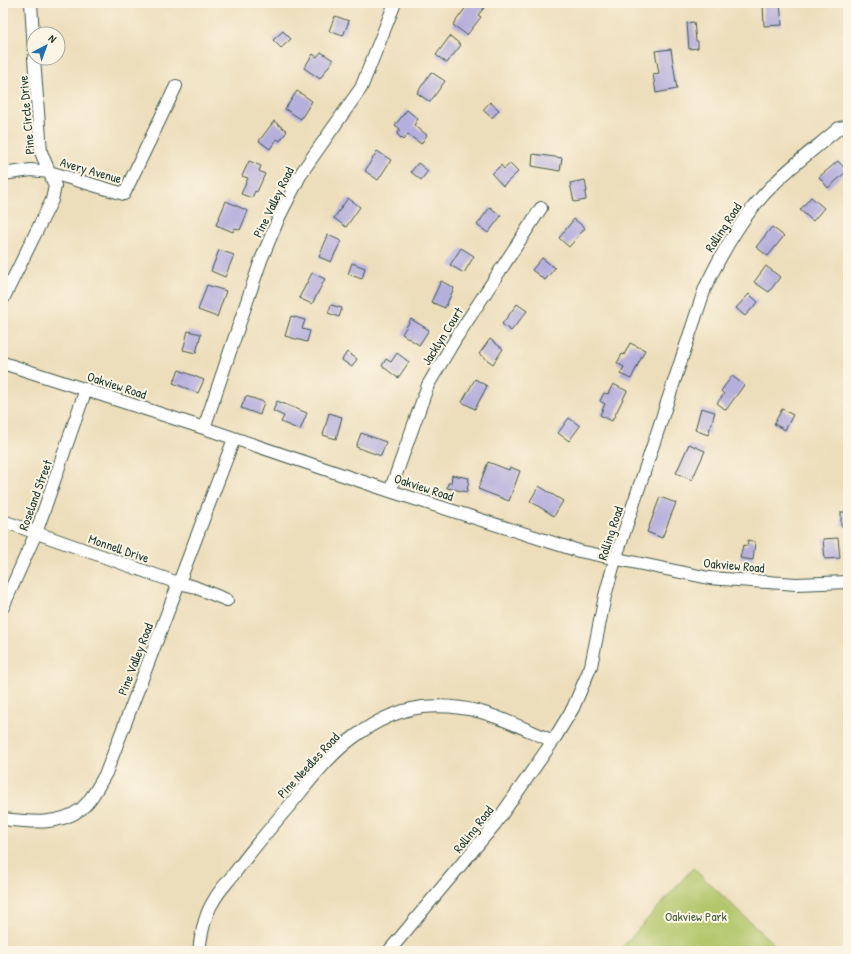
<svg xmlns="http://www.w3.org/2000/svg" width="851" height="954" font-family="'Patrick Hand',sans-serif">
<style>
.green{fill:#b2c66a;stroke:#68824f}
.building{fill:#b5afdd}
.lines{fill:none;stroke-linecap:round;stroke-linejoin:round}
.minor-casing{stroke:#3e5548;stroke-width:14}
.minor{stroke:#fff;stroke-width:12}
.labels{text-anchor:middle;stroke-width:4;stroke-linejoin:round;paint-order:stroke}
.street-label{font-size:13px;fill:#1f3d34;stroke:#fcf5e5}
.park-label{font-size:13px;fill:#445f42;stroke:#fcf5e5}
</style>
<rect width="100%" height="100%" fill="#fcf5e5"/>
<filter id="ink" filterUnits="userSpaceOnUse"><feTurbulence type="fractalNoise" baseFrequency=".025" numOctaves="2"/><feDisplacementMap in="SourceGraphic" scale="8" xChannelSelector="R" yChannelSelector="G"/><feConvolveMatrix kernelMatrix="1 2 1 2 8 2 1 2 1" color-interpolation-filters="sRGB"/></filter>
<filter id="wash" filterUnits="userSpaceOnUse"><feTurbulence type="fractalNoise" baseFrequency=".012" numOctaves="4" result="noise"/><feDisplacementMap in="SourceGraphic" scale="16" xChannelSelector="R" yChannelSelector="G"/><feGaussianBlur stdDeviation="0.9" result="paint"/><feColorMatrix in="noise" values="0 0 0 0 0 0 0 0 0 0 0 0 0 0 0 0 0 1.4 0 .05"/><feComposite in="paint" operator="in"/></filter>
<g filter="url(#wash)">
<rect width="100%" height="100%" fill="#eddebb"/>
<path class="green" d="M 693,868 L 781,951 L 619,951 Z"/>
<g id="blocks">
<path class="building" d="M 469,3 L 478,3 L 484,8 L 478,15 L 481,17 L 467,35 L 453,25 Z
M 763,3 L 780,3 L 782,25 L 764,26 Z
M 335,16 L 349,21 L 343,36 L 329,31 Z
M 694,22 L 696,41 L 698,41 L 698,48 L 689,49 L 687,23 Z
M 283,31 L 291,39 L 281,48 L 273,40 Z
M 450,36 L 461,45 L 447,63 L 436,55 Z
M 671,49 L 677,89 L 656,93 L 653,74 L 659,73 L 655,51 Z
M 321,52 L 333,60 L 320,79 L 304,68 L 313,54 L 317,57 Z
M 431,72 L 445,81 L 430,102 L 417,93 Z
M 297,91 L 312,101 L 301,119 L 285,109 Z
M 490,102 L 499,110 L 492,118 L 483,110 Z
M 407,110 L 418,119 L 414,125 L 427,135 L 421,144 L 408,134 L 403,140 L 397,134 L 400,129 L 395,125 Z
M 274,121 L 287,131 L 280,141 L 277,139 L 270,149 L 259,141 Z
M 377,151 L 391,160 L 378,180 L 365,171 Z
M 533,154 L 562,158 L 560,171 L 532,166 Z
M 249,161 L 261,166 L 259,171 L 265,174 L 257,192 L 255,191 L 252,198 L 241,194 L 248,178 L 242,176 Z
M 838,161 L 847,171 L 828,188 L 819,177 Z
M 418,163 L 428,171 L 421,180 L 411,172 Z
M 510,164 L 518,172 L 503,186 L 492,174 L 501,165 L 504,169 Z
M 585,180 L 587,192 L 585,192 L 586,200 L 574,202 L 570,183 Z
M 811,197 L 824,208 L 813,221 L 800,210 Z
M 348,198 L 360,207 L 346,227 L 334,218 Z
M 226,201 L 248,211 L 240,230 L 235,228 L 233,232 L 216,225 Z
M 490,207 L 501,216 L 488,233 L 477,225 Z
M 574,219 L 585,228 L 569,247 L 559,238 Z
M 772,227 L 784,236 L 768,256 L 756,247 Z
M 328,235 L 341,241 L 331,262 L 319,257 Z
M 461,248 L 474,256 L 464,273 L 450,265 Z
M 219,250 L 234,255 L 225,277 L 211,271 Z
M 542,258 L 555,268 L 545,280 L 532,270 Z
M 352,263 L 365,268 L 362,279 L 348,274 Z
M 766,266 L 780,277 L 769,292 L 754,282 Z
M 312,273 L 325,279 L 312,304 L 299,298 Z
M 441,281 L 454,288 L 445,308 L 431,302 Z
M 207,285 L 226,291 L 217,317 L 198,310 Z
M 749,294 L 758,302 L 745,316 L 736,308 Z
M 517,304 L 527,311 L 511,331 L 502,324 Z
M 331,305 L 342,308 L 339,317 L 328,313 Z
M 291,316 L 305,320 L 302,329 L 310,331 L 307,342 L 285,336 Z
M 411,319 L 429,330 L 419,345 L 402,334 Z
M 188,331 L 201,334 L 196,353 L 183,350 Z
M 490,339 L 503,349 L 493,364 L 479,354 Z
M 630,343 L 645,350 L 631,379 L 620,374 L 624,367 L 617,363 L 622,354 L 624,355 Z
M 347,352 L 357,359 L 352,367 L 342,360 Z
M 397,353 L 409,362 L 398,378 L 382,366 L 386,359 L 391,362 Z
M 179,370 L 204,380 L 198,393 L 173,383 Z
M 732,376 L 744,385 L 726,410 L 717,403 L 724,394 L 721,391 Z
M 475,379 L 487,386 L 475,409 L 462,402 Z
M 613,384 L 627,391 L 612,421 L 600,415 L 605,404 L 600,401 L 604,393 L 608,394 Z
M 246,396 L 264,402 L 260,415 L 241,408 Z
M 277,401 L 307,413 L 300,430 L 281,422 L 284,416 L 273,411 Z
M 701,408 L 715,412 L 708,435 L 695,430 Z
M 782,409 L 793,415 L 785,430 L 774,424 Z
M 329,413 L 342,417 L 336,439 L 323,435 Z
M 569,418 L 580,426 L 569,441 L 558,433 Z
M 361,433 L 386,442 L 381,456 L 356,447 Z
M 689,444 L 705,451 L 692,480 L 676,473 Z
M 488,462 L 509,470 L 510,467 L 520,471 L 509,501 L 478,489 Z
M 452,475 L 469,478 L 467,492 L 447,488 L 448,483 L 451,483 Z
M 539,486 L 563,501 L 554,516 L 530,501 Z
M 660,497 L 676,503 L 662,538 L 647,532 Z
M 841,512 L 848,512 L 848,526 L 841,526 Z
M 838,538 L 840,558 L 825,559 L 823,539 Z
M 748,540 L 755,542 L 753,560 L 740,558 L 743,545 L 747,546 Z"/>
</g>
</g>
<g filter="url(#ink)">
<use href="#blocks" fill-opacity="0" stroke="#3e5548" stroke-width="1"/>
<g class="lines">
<g class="minor-casing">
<path id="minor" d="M 31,3 L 34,52
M 3,174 L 31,170 L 49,172 L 124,194 L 176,86
M 3,299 L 52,200 L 55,186 L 41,152 L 34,58
M 3,363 L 204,428 L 390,491 L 579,551 L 709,578 L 796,584 L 848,582
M 204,428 L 261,260 L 280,215 L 302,172 L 361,88 L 395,3
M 390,491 L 428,385 L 456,338 L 541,208
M 3,521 L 178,583 L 192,586 L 227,600
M 3,607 L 36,533 L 86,389
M 3,819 C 29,822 59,826 81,809 C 92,800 99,785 106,773 L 234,439
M 199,951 C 201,935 204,916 213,902 C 218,892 226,884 233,875 C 251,851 270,828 290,805 C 310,781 329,755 354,737 C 374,722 398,710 423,707 C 475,702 508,722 553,741
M 389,951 L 495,824 L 553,741 L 573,708 L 591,666 L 605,596 L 615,560 L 705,288 C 724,248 744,213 776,182 C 795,163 818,146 839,128 L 848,126"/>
</g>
<use href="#minor" class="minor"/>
</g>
</g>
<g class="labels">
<g class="street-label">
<text transform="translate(26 115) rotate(-95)" y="5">Pine Circle Drive</text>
<text transform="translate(91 170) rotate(16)" y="5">Avery Avenue</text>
<text transform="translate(273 202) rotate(-64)" y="5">Pine Valley Road</text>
<text transform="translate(723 227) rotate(-57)" y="5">Rolling Road</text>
<text transform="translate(442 336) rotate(-58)" y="5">Jacklyn Court</text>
<text transform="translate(117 385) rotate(18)" y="5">Oakview Road</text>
<text transform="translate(424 487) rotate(18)" y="5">Oakview Road</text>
<text transform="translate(35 495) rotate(-70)" y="5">Roseland Street</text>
<text transform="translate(610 533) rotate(-72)" y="5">Rolling Road</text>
<text transform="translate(119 548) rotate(19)" y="5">Monnell Drive</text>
<text transform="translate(734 565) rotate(5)" y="5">Oakview Road</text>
<text transform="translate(135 659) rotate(-69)" y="5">Pine Valley Road</text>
<text transform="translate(308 765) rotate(-47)" y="5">Pine Needles Road</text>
<text transform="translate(473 829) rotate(-52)" y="5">Rolling Road</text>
</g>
<g class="park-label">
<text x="696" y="921">Oakview Park</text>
</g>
</g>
<rect width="851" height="954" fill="none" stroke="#fcf5e5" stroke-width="16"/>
<g transform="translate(46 46) rotate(41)"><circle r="19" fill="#fcf5e5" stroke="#a4ab9e"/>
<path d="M0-3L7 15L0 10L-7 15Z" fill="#1f6fb2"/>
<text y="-6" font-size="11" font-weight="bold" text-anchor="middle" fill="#1f3d34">N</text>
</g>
</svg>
